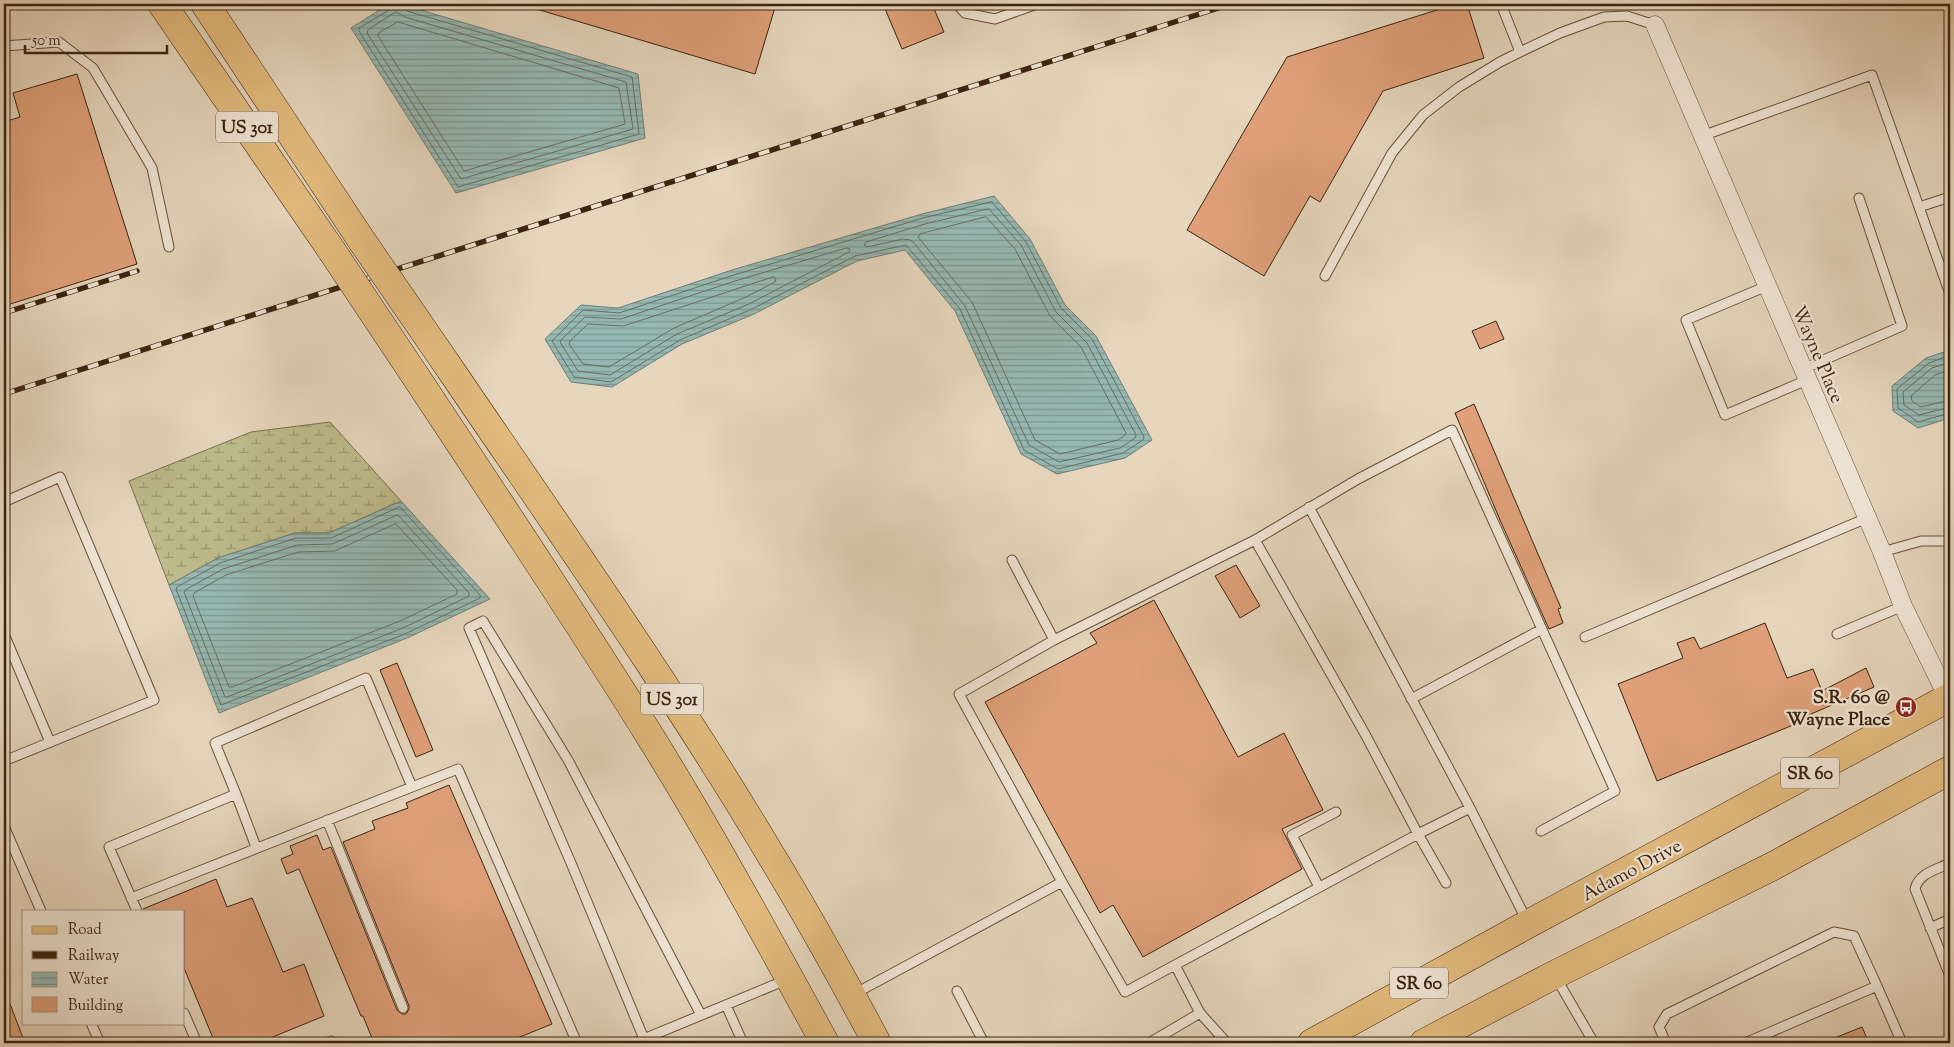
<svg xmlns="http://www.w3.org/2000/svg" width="1954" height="1047" font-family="'Sorts Mill Goudy',serif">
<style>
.wetland{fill:url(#wetland-marsh);stroke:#7c704e}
.water{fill:url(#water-rules);stroke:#727d72}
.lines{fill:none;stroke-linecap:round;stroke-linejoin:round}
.shore{stroke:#686e62;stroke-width:1}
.building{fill:#dfa079;stroke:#3b2410}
.service-casing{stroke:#66503b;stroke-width:11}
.minor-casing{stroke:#66503b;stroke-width:19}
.primary-casing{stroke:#3b2410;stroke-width:29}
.service{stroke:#efe4d4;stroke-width:9}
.minor{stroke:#efe4d4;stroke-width:18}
.primary{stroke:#e3bb7e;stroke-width:28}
.rail-casing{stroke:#3b2410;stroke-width:5.5}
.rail{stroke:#efe4d4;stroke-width:4;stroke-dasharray:11;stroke-linecap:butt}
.primary-bridge-casing{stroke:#3b2410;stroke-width:29;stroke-linecap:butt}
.primary-bridge{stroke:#e3bb7e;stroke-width:28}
.labels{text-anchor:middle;stroke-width:4.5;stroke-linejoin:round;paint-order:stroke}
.shield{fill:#efe4d4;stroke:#715e4b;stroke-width:1}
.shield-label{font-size:18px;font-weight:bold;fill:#3b2410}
.street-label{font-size:19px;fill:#3b2410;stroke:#efe4d4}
.poi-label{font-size:19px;font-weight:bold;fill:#3b2410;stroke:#efe4d4;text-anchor:end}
</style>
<defs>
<pattern id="wetland-marsh" width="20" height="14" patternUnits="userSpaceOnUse" patternTransform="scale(1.25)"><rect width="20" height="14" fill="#bdbb8c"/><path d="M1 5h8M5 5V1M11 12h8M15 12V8" fill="none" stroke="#9b9871"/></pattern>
<pattern id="water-rules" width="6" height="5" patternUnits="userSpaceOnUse" patternTransform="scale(1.25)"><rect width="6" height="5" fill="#96b9b3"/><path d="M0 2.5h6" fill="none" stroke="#7c9690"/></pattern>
</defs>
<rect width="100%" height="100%" fill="#e6d6bd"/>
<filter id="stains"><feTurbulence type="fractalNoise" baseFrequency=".004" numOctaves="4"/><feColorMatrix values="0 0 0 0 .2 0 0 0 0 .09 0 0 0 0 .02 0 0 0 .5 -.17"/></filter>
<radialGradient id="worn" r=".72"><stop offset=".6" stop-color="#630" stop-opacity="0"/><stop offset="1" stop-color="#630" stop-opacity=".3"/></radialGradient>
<path class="wetland" d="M 330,422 L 401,501 L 329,533 L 295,533 L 218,558 L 169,585 L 129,481 L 251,432 Z"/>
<path class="water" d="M 389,4 L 400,4 L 638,74 L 645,138 L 456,193 L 351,28 Z
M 994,196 L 1030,239 L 1065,305 L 1096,336 L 1152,440 L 1125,458 L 1057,474 L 1021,454 L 955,311 L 905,250 L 857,261 L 754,314 L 682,344 L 612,387 L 571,382 L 545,339 L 581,305 L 618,308 L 732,270 L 922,214 Z
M 1950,350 L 1950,418 L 1918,428 L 1893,411 L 1892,386 L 1926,358 Z
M 401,501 L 490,599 L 407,638 L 219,713 L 169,585 L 218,558 L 295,533 L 329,533 Z"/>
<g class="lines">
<path class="shore" d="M 391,4 L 389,10 L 359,28 L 359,31 L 458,187 L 639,134 L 632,77 L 407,11 L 404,8 L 403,4
M 396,12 L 405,17 L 626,82 L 633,129 L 461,179 L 367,33 L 368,30 Z
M 398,22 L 619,88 L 625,124 L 464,171 L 378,36 L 379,33 Z
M 992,202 L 1026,242 L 1061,308 L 1092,339 L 1144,437 L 1143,440 L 1123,453 L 1058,469 L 1024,450 L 960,309 L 906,245 L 855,256 L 752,309 L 680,340 L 611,382 L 574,377 L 552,341 L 583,310 L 619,313 L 734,275 L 923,218 Z
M 989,209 L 1021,245 L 1056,312 L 1087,343 L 1136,435 L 1135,438 L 1120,448 L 1059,462 L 1029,445 L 965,306 L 914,243 L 910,240 L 903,239 L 867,247 L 864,245 L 866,242 L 925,224 Z
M 986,217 L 1015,249 L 1050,316 L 1081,347 L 1126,433 L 1125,435 L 1118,440 L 1060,454 L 1035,440 L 972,302 L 918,237 L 920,234 L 927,232 Z
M 847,248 L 850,249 L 849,252 L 749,304 L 677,334 L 610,375 L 578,371 L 560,342 L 561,340 L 585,317 L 621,319 L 735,281 Z
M 774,277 L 776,279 L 775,282 L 746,297 L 674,328 L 609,367 L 583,364 L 569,344 L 570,341 L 588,324 L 623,326 Z
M 1950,355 L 1929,363 L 1897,389 L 1898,408 L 1918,422 L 1950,413
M 1950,362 L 1932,368 L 1903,392 L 1904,405 L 1919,415 L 1950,407
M 1950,370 L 1935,375 L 1911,396 L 1912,401 L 1921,407 L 1950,400
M 400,507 L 480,595 L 480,598 L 405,634 L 221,705 L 176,589 L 177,587 L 220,563 L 296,538 L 331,538 Z
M 398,515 L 469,593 L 469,596 L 403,628 L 227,697 L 225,697 L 184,592 L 185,590 L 223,569 L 297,545 L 332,544 Z
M 396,524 L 457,590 L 457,594 L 400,621 L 232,687 L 229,687 L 193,596 L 194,593 L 226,575 L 298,552 L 334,551 Z"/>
</g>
<path class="building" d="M 533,4 L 776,4 L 755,74 L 533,8 Z
M 883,4 L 932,4 L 944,32 L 902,49 Z
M 1456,4 L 1467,4 L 1484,58 L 1383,91 L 1320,202 L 1310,196 L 1264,276 L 1187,230 L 1287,57 Z
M 77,74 L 137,264 L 4,306 L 4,122 L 20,117 L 13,93 Z
M 1496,321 L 1504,339 L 1480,349 L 1472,331 Z
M 1474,404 L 1561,608 L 1558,609 L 1563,623 L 1549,629 L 1500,520 L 1455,413 Z
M 1236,565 L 1260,606 L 1240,618 L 1215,576 Z
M 1154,600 L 1238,757 L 1284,733 L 1323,810 L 1282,829 L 1302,869 L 1143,957 L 1113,905 L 1100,913 L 985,702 L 1097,643 L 1090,633 Z
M 1765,623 L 1787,678 L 1813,669 L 1822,691 L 1866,668 L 1874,687 L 1797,720 L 1798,723 L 1657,781 L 1618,684 L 1683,658 L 1677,643 L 1694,637 L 1700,649 Z
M 397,663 L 433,750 L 416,757 L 380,670 Z
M 449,785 L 552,1024 L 505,1043 L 374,1043 L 363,1016 L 361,1016 L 299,869 L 287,874 L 281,859 L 293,854 L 290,846 L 317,835 L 323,850 L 331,847 L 397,1010 L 402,1014 L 406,1014 L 409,1009 L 409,1006 L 343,842 L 375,829 L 372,821 L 408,808 L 406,803 Z
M 216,879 L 227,907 L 252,898 L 283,972 L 304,964 L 324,1016 L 258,1043 L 215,1043 L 184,968 L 184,911 L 143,911 L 143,909 Z
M 4,991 L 5,991 L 25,1043 L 4,1043 Z
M 1862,1027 L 1869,1043 L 1822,1043 Z"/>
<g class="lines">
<g class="service-casing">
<path id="service" d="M 957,4 L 965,13 L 995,19 L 1037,4
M 1501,4 L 1520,52
M 4,46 L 59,42 L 93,68 L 152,168 L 169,247
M 1702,136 L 1872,75 L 1950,294
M 1919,207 L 1950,197
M 1325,276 L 1392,153 L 1423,115 L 1459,87 L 1500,62 L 1520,52 L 1560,33 L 1604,17 L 1627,16 L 1655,25
M 1767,286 L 1686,320 L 1725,415 L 1807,380
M 1803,369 L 1902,326 L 1859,198
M 4,502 L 60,477 L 154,700 L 4,761
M 1309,507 L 1470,808
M 1255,540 L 1365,734 L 1418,834 L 1470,808 L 1527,921
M 1882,552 L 1921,541 L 1950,541
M 4,634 L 50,742
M 1837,634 L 1903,606
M 1585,637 L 1867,518
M 1054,640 L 1255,540 L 1358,479 L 1452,430 L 1615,791 L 1541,831
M 1411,699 L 1542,629
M 412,787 L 458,769 L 577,1043
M 236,794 L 256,847
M 327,820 L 403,1008
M 4,826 L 41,911
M 1950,863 C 1936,870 1919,873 1915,889 L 1950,976
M 1062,882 L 1125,992 L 1175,965 L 1200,1013 L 1227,1043
M 1319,887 L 1292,835 L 1336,812
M 131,898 L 412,787 L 366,678 L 215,743 L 236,794 L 109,847 L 137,911
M 1930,928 L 1950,919
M 1175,965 L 1418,834 L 1446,883
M 1555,976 L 1594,1043
M 957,991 L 984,1043
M 854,994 L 1062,882 L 959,694 L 1054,640 L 1012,560
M 726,1005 L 743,1043
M 184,1013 L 197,1043
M 91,1023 L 100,1043
M 644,1039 L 571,863 L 469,628 L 483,621 L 568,760 L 701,1015
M 326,1043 L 331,1041 L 332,1043
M 634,1043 L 786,980
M 1149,1043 L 1200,1013
M 1666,1043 L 1659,1027 L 1667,1014 L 1834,932 L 1854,936 L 1877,986
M 1745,1043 L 1877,986 L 1902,1043"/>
</g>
<g class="minor-casing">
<path id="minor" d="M 1655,25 L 1882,552 L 1903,606 L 1948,698"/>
</g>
<g class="primary-casing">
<path id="primary" d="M 162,4 L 332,251
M 205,4 L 362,241
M 448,366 C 558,528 672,689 772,857 C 809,918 844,981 877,1043
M 416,377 C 494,495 573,613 648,733 C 711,834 768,939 825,1043
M 1312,1043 L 1528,924 L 1950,697
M 1424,1043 L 1554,975 L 1775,865 L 1950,770"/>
</g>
<use href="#service" class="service"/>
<use href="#minor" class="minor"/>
<use href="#primary" class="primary"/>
<g class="rail-casing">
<path id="rail" d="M 4,313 L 137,271
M 4,394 L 1231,4"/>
</g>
<use href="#rail" class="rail"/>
<g class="primary-bridge-casing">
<path id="primary-bridge" d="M 362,241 L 448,366
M 332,251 L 416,377"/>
</g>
<use href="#primary-bridge" class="primary-bridge"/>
</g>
<defs>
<g id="bus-disc" transform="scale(1.125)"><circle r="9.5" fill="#8f2418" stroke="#efe4d4"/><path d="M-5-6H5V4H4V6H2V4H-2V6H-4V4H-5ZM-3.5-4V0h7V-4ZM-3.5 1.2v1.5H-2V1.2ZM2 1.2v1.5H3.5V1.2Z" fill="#fff"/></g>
</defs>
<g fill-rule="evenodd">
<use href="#bus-disc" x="1906" y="707"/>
</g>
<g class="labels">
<g class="shield">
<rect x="216" y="111.5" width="62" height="31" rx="4"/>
<rect x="641" y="683.5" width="62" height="31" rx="4"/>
<rect x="1781" y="757.5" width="58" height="31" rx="4"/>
<rect x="1390" y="967.5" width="58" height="31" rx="4"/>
</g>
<g class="shield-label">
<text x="247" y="133">US 301</text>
<text x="672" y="705">US 301</text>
<text x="1810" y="779">SR 60</text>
<text x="1419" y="989">SR 60</text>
</g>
<g class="street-label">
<text transform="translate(1819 354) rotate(67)" y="7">Wayne Place</text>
<text transform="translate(1631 869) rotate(-28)" y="7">Adamo Drive</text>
</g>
<g class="poi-label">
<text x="1890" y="703">S.R. 60 @<tspan x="1890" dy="22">Wayne Place</tspan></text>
</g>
</g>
<rect width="1954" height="1047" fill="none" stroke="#e6d6bd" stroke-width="20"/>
<rect x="5" y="5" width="1944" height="1037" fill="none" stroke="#3b2410" stroke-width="2.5"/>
<rect x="10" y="10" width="1934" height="1027" fill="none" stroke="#3b2410"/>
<rect x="22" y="910" width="162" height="115" fill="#efe4d4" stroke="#a79786"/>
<rect x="32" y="926" width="25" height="8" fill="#e3bb7e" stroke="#a79786"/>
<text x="68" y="934" font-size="15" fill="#3b2410">Road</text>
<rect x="32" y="951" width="25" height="8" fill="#3b2410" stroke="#a79786"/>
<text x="68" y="960" font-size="15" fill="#3b2410">Railway</text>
<rect x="32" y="972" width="25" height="15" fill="url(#water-rules)" stroke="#a79786"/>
<text x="68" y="984" font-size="15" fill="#3b2410">Water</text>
<rect x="32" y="997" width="25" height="15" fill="#dfa079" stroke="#a79786"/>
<text x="68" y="1010" font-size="15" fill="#3b2410">Building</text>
<path d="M25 45v8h142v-8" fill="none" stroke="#3b2410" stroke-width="2.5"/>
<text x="32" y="45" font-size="15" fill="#3b2410" stroke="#efe4d4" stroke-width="4" paint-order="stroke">50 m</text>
<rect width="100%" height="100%" filter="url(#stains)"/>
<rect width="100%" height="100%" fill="url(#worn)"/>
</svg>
